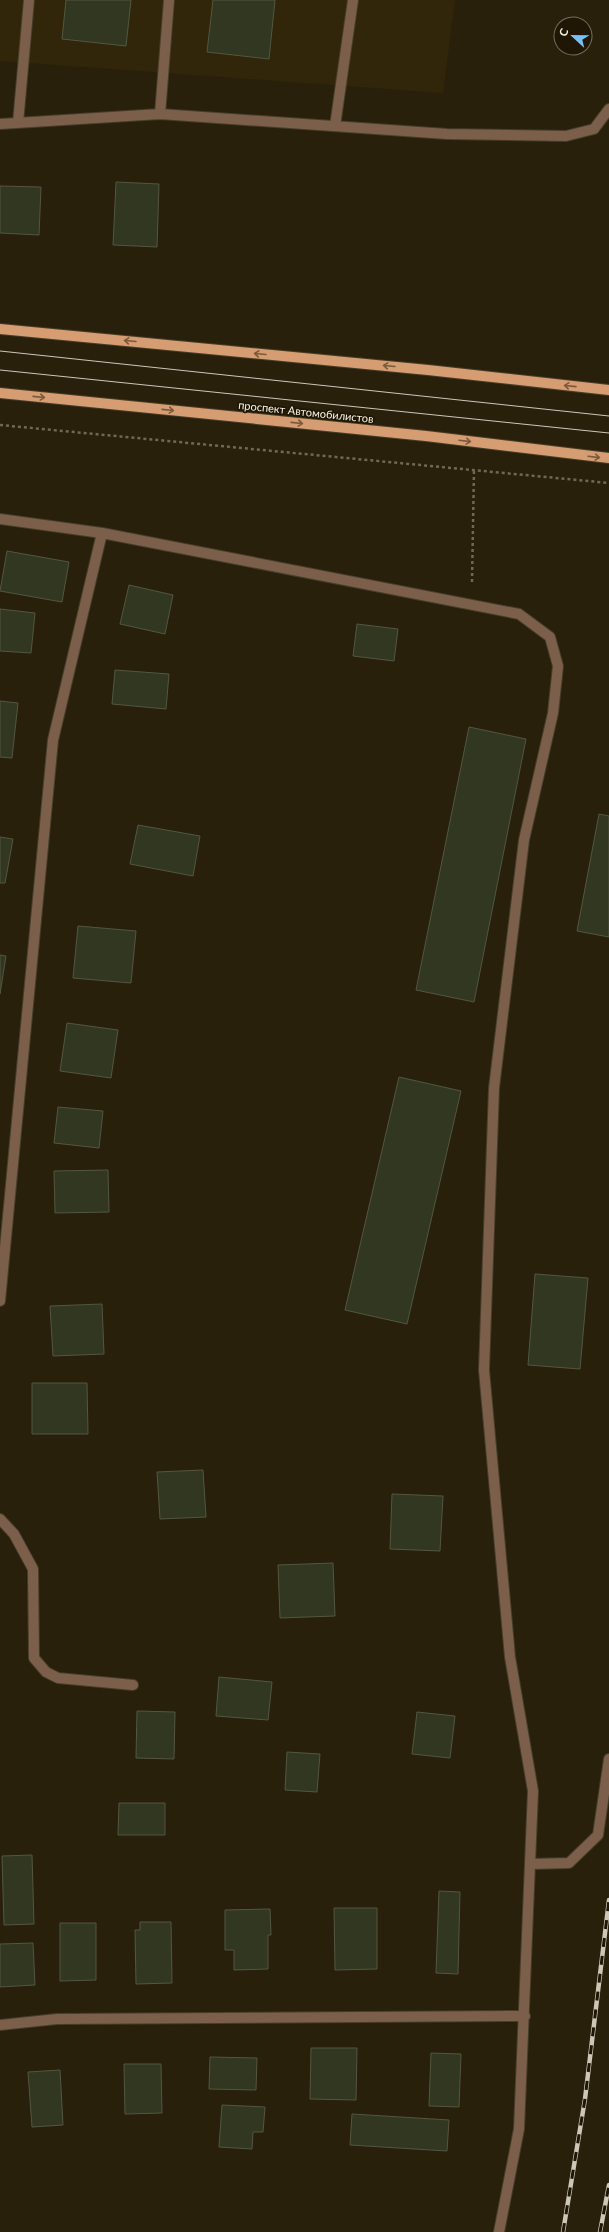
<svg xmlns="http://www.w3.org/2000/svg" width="609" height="2232" font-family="Lato,sans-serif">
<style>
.built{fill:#312609}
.building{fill:#323721;stroke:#525740}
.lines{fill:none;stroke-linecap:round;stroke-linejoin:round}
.minor-casing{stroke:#463e2a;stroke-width:12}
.major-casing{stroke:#463e2a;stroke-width:12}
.path{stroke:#706856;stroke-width:2.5;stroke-dasharray:3 3;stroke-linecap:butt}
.minor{stroke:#7b5f4b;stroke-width:10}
.major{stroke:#d69c72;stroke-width:10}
.tram{stroke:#cdc7b8;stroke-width:1}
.rail-casing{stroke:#cdc7b8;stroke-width:4.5}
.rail{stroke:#1f1703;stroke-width:3;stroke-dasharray:9;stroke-linecap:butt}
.oneway{stroke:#7a5a3a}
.labels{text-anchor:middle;stroke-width:3.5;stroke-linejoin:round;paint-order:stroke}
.street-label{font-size:11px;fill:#f9f4e6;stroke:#1f1703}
</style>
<rect width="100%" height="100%" fill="#29200b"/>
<path class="built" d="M 0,0 L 455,0 L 443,93 L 0,61 Z"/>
<path class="building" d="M 66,0 L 131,0 L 126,46 L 62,39 Z
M 213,0 L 275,0 L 269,59 L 207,52 Z
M 116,182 L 159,184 L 157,247 L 113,245 Z
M 0,186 L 41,187 L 39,235 L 0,233 Z
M 7,551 L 69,562 L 62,602 L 0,591 Z
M 129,585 L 173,595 L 165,634 L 120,624 Z
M 0,609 L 35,613 L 31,653 L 0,651 Z
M 357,624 L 398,629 L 394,661 L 353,656 Z
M 115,670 L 169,674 L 166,709 L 112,704 Z
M 0,701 L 18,703 L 12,758 L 0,757 Z
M 469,727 L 526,739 L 474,1002 L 416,990 Z
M 599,814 L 609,816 L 609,937 L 577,931 Z
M 138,825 L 200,836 L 193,876 L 130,864 Z
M 0,837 L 13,839 L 5,883 L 0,883 Z
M 78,926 L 136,931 L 131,983 L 73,978 Z
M 0,955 L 6,956 L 0,994 Z
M 67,1023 L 118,1030 L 111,1078 L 60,1071 Z
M 399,1077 L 461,1091 L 407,1324 L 345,1310 Z
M 58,1107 L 103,1111 L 99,1148 L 54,1143 Z
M 108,1170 L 109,1212 L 55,1213 L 54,1171 Z
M 535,1274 L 588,1278 L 580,1369 L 528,1365 Z
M 102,1304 L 104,1354 L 53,1356 L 50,1306 Z
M 32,1383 L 87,1383 L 88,1434 L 32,1434 Z
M 203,1470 L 206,1517 L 160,1519 L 157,1472 Z
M 392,1494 L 443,1496 L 440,1551 L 390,1549 Z
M 333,1563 L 335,1616 L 280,1618 L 278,1565 Z
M 219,1677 L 272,1682 L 268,1720 L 216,1716 Z
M 137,1711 L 175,1712 L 174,1759 L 136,1758 Z
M 417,1712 L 455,1716 L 450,1758 L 412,1754 Z
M 287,1752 L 320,1754 L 317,1792 L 285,1790 Z
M 119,1803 L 165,1803 L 165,1835 L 118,1835 Z
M 32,1855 L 34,1924 L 4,1925 L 2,1856 Z
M 439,1891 L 460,1892 L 458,1974 L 436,1973 Z
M 334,1908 L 377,1908 L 377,1969 L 335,1970 Z
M 270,1909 L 271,1935 L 268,1935 L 268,1969 L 234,1970 L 234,1950 L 225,1950 L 225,1910 Z
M 140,1922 L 171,1922 L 172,1983 L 136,1984 L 135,1930 L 140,1930 Z
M 60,1923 L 96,1923 L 96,1980 L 60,1981 Z
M 33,1943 L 35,1985 L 0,1987 L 0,1944 Z
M 311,2048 L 357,2048 L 356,2100 L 310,2099 Z
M 431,2053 L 461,2054 L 459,2107 L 429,2106 Z
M 210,2057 L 257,2058 L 256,2090 L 209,2089 Z
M 124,2064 L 161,2064 L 162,2113 L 125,2114 Z
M 60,2070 L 63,2125 L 32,2127 L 28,2072 Z
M 222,2105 L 265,2107 L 263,2132 L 253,2132 L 252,2149 L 219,2147 Z
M 352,2114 L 449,2120 L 447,2151 L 350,2145 Z"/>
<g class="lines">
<g class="minor-casing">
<path id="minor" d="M 160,114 L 169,0
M 18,123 L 29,0
M 0,124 L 160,114 L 447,134 L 566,136 L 594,129 L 609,109
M 335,126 L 353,0
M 0,519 L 102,533 L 519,614 L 550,637 L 558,666 L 553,713 L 524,840 L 494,1088 L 484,1370 L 510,1657 L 533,1791 L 519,2129 L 499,2232
M 0,1301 L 53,740 L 102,533
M 0,1519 L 14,1534 L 33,1569 L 34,1658 L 46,1672 L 58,1678 L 133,1685
M 530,1864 L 569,1863 L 598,1835 L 609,1759
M 0,2025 L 57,2019 L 525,2016"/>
</g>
<g class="major-casing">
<path id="major" d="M 0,329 L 428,370 L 609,390
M 0,393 L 426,436 L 609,458"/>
</g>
<path class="path" d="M 0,425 L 609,483
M 472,582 L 474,469"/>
<use href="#minor" class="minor"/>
<use href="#major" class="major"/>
<path class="tram" d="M 0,351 L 609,416
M 0,370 L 609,433"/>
<g class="rail-casing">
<path id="rail" d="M 563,2232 L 585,2099 L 609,1900
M 600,2232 L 609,2185"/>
</g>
<use href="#rail" class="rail"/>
</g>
<defs><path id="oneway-shaft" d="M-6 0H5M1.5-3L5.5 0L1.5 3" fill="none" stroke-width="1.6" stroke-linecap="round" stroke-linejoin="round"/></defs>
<g class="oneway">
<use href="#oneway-shaft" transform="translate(130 341) rotate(-175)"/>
<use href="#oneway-shaft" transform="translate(260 354) rotate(-175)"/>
<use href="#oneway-shaft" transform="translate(389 366) rotate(-175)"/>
<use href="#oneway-shaft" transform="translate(570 386) rotate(-174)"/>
<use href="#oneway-shaft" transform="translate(39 397) rotate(6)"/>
<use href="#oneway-shaft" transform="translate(168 410) rotate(6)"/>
<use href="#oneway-shaft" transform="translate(297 423) rotate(6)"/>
<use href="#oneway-shaft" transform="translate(465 441) rotate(7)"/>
<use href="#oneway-shaft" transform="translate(594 457) rotate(7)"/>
</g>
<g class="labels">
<g class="street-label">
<text transform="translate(306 412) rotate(6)" y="4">проспект Автомобилистов</text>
</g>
</g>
<g transform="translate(573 36) rotate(292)"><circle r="19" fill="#1f1703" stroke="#766f5e"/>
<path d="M0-3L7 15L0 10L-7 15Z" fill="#76c0f7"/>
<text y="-6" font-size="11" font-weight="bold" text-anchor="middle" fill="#f9f4e6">С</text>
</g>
</svg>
